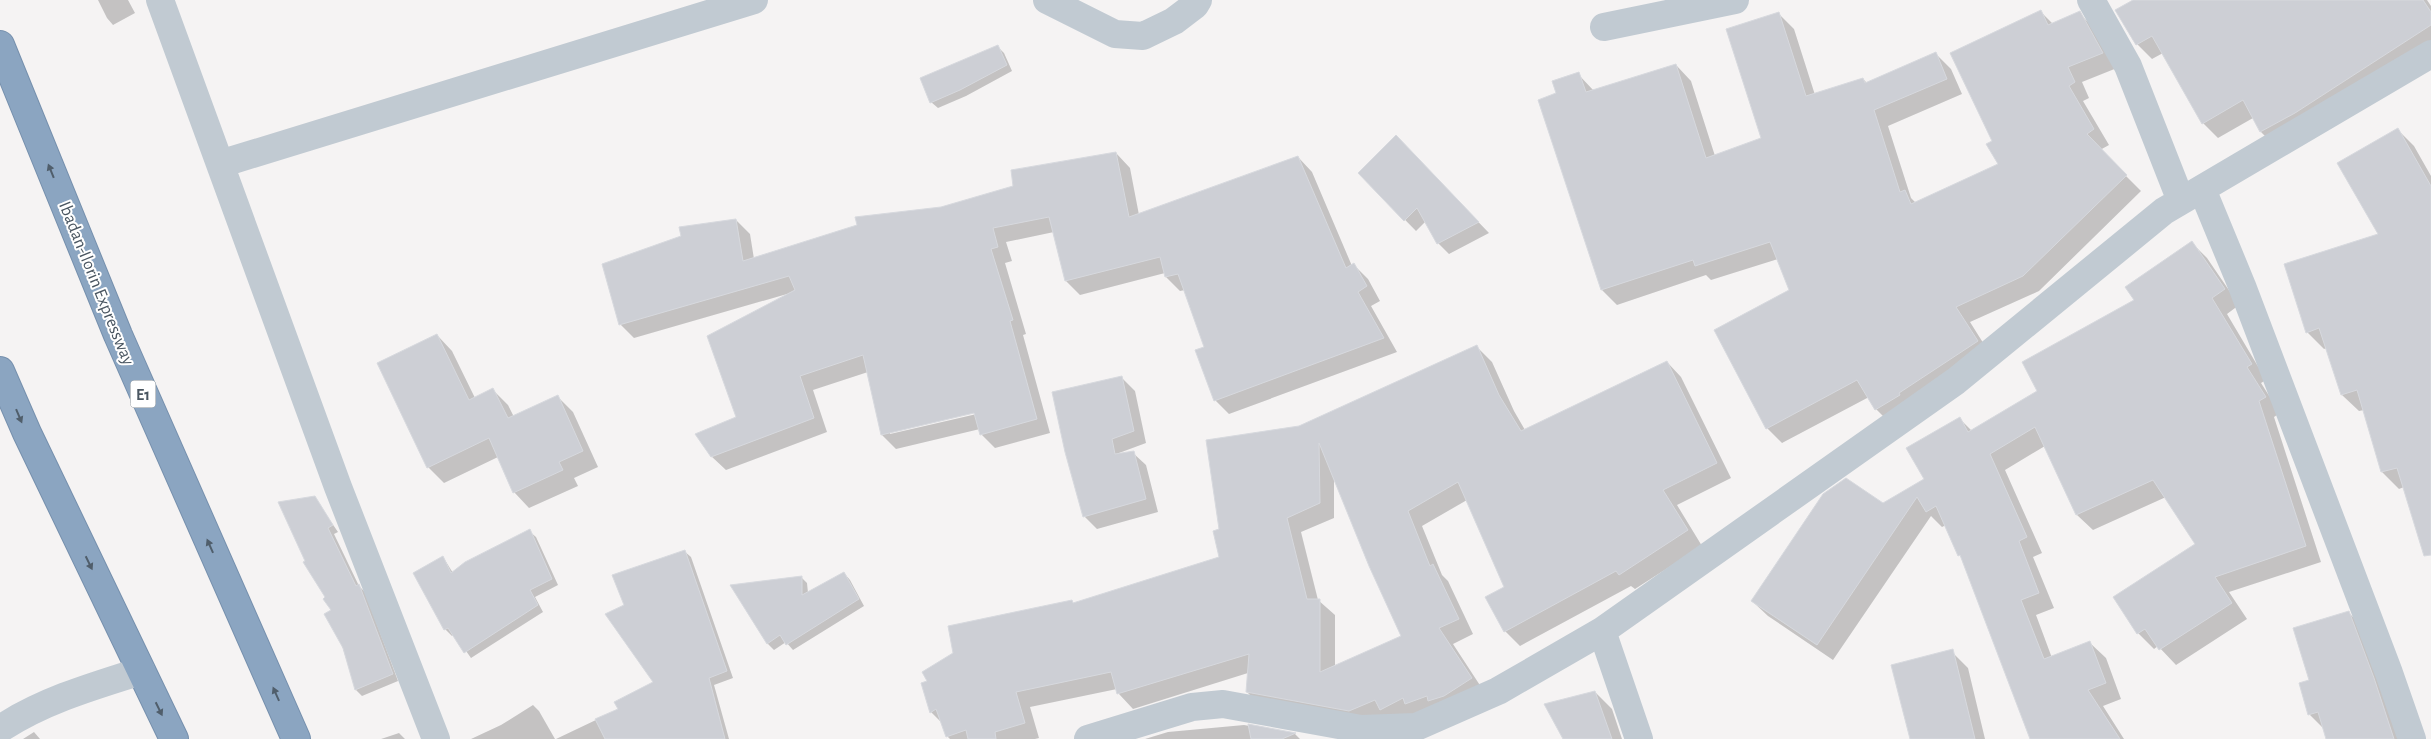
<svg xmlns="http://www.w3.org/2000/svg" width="2431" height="739" font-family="'Alegreya Sans',sans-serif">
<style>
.shadow{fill:#0003;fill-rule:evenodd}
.building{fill:#cdcfd5;stroke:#d7d9de;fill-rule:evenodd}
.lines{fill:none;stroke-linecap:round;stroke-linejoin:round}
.highway-casing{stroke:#7690ad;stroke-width:30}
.minor{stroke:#c1cad2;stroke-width:28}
.highway{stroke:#8ba5c1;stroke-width:28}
.oneway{fill:#505e6b}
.labels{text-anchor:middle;stroke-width:4;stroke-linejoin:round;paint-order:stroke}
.shield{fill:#fff;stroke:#808990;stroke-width:1}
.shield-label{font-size:16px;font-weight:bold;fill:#4a5661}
.street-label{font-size:18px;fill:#4a5661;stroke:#fff}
</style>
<rect width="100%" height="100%" fill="#f5f3f3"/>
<path class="shadow" d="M 98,0 L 128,0 L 135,13 L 113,25 L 107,18 Z
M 2136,0 L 2427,0 L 2431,6 L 2431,50 L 2276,147 L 2261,132 L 2253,118 L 2218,138 L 2203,123 L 2163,53 L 2152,59 L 2133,40 L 2116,11 Z
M 2040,11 L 2053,24 L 2079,13 L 2094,28 L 2117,68 L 2082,82 L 2089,98 L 2083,101 L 2109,145 L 2100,150 L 2141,191 L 2039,291 L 1970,322 L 1992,357 L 1891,424 L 1876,409 L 1869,397 L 1782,443 L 1767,428 L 1791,291 L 1778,259 L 1711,280 L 1706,275 L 1617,305 L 1602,290 L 1558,94 L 1578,74 L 1594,91 L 1676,65 L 1691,81 L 1715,156 L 1763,138 L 1779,14 L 1794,29 L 1815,95 L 1863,79 L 1867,83 L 1936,54 L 1951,69 L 1962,94 L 1888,126 L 1911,198 L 1916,203 L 2000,165 L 1994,141 Z
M 998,47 L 1004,53 L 1012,71 L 966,96 L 938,108 L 931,102 Z
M 2398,130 L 2414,146 L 2431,176 L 2431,551 L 2404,487 L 2399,489 L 2382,472 L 2364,410 L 2359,411 L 2342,395 L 2327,348 L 2324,349 L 2307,332 L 2380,234 Z
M 1407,148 L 1489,233 L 1449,254 L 1438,243 L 1426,221 L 1416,231 L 1359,173 Z
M 1116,153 L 1130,168 L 1139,215 L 1298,157 L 1312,172 L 1352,266 L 1354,265 L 1368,279 L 1380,301 L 1371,306 L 1397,352 L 1229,414 L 1215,400 L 1205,348 L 1185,290 L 1180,291 L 1166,277 L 1165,273 L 1080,295 L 1066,281 L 1054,232 L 1006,242 L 1012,261 L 1005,263 L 1026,334 L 1023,335 L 1050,433 L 995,448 L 981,434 L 980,429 L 896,449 L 882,435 L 868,372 L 813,390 L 827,432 L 726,470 L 711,456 L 737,418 L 787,294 L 634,338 L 620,324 L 736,220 L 750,234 L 754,259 L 1015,187 ZM 980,410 L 981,413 L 890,434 L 890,432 Z
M 2192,243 L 2207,258 L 2239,305 L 2227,314 L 2266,380 L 2261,383 L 2280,413 L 2274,417 L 2321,562 L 2229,592 L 2247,619 L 2176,665 L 2158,646 L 2154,649 L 2138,633 L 2115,598 L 2196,545 L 2166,497 L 2093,530 L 2077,515 L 2045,446 L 2005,470 L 2042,553 L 2033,557 L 2054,608 L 2036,615 L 2052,658 L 2090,643 L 2106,658 L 2121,699 L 2103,706 L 2124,739 L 2032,739 L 1963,558 L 1946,525 L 1942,527 L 1931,516 L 1833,660 L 1768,616 L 1752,601 L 1883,505 L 1926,480 L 1959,418 L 1972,431 L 2039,391 L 2136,301 Z
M 437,335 L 452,351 L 475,398 L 493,390 L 508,405 L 514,417 L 558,397 L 573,412 L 598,467 L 574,478 L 578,486 L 529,508 L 514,492 L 498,457 L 444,483 L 428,467 Z
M 1477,347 L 1492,362 L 1514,411 L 1525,430 L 1667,362 L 1681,377 L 1731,478 L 1677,505 L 1702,546 L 1635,589 L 1631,586 L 1520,646 L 1505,631 L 1505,588 L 1467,500 L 1422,526 L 1442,575 L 1448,581 L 1473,634 L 1453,644 L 1485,693 L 1459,711 L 1365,725 L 1262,707 L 1247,692 L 1248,673 L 1133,709 L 1119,694 L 1117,689 L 1030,707 L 1039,738 L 1035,739 L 950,739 L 947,736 L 943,724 L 931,712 L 1071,601 L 1074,604 L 1221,558 L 1220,530 L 1299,427 ZM 1334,476 L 1403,637 L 1335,667 L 1335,615 L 1318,600 L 1301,532 L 1334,518 Z
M 1122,378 L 1135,391 L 1146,443 L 1119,453 L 1133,453 L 1146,465 L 1158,512 L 1097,529 L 1084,516 Z
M 314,497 L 338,532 L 334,534 L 359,586 L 365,592 L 398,681 L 362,696 L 356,690 L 327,598 Z
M 529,531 L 536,537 L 558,585 L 535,597 L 543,612 L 471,658 L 454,634 L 452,636 L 445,629 L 414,573 L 443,557 L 453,573 Z
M 684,551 L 691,557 L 733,678 L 714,685 L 729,739 L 556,739 L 619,709 L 655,682 L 625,606 Z
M 844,573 L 850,580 L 864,606 L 793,650 L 786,642 L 774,650 L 768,644 L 732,586 L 801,577 L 807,583 L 808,593 Z
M 2348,612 L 2366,630 L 2405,739 L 2328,739 L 2325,730 L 2309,714 L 2310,681 Z
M 1953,653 L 1968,668 L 1985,739 L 1911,739 Z
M 1595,692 L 1612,709 L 1622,739 L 1565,739 Z
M 533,705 L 539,711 L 555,739 L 471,739 L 501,725 Z
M 1244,725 L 1295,734 L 1300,739 L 1145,739 L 1168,732 Z
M 34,732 L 40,739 L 23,739 Z
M 399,733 L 405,739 L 381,739 Z"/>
<path class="building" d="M 2133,0 L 2423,0 L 2431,12 L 2431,25 L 2295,113 L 2260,132 L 2243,100 L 2202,124 L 2152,36 L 2136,45 L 2115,10 Z
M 2041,10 L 2048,25 L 2080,11 L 2103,53 L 2068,67 L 2075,82 L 2069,86 L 2094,129 L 2087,134 L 2127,175 L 2023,276 L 1956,307 L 1978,341 L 1899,393 L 1900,395 L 1875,410 L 1857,380 L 1766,429 L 1714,330 L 1789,290 L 1770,242 L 1695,266 L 1693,260 L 1601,290 L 1538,100 L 1556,93 L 1552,81 L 1579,72 L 1586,92 L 1676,64 L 1706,158 L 1761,138 L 1726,29 L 1779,12 L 1806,96 L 1863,78 L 1865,83 L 1936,52 L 1947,79 L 1874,110 L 1900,192 L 1905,190 L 1911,204 L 1998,164 L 1986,144 L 1992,141 L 1950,53 Z
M 998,45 L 1007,65 L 960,90 L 930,103 L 920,78 Z
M 2398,128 L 2431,186 L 2431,555 L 2424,556 L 2397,468 L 2381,472 L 2357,390 L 2341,395 L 2319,328 L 2306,333 L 2284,264 L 2378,234 L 2337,163 Z
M 1396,135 L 1479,222 L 1437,244 L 1417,208 L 1404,221 L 1358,173 Z
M 1116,152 L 1129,217 L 1298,156 L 1346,268 L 1354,263 L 1367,286 L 1358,292 L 1384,338 L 1214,401 L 1195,350 L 1204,347 L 1178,274 L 1165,277 L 1160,257 L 1065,281 L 1049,217 L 993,228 L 998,247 L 991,249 L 1013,320 L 1010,321 L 1037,419 L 980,435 L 974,413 L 881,435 L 863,355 L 800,376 L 814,418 L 711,457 L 695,434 L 736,417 L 707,336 L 795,290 L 789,276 L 619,325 L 602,264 L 681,236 L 679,227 L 736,219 L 743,261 L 857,225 L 855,217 L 941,207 L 1013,186 L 1011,170 Z
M 2192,241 L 2225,289 L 2212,298 L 2252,364 L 2247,367 L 2266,397 L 2259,401 L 2306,546 L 2215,577 L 2232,603 L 2159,650 L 2145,629 L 2137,634 L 2113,597 L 2195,544 L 2153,480 L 2076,515 L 2035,427 L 1990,454 L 2027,537 L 2019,541 L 2039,593 L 2021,600 L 2044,659 L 2090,641 L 2106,683 L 2088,690 L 2120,739 L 2030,739 L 1960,555 L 1958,556 L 1936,506 L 1926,512 L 1917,497 L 1817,645 L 1751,601 L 1823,494 L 1846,478 L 1883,503 L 1924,479 L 1906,448 L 1960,417 L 1968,432 L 2037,391 L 2022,362 L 2134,300 L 2125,287 Z
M 437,334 L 469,400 L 493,388 L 508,418 L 558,395 L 583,451 L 559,462 L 563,470 L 513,493 L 489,438 L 427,468 L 377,363 Z
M 1477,345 L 1499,395 L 1521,431 L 1667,361 L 1717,463 L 1663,490 L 1688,530 L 1619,575 L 1616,571 L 1504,632 L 1485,597 L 1504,587 L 1458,482 L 1408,511 L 1430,566 L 1433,564 L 1459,619 L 1439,628 L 1472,678 L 1444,696 L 1428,701 L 1427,696 L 1405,704 L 1403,698 L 1380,710 L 1375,700 L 1349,711 L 1246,692 L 1249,654 L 1117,694 L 1111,672 L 1016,692 L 1025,723 L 995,732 L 996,739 L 968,739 L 966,730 L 946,737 L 936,709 L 930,713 L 921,683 L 927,681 L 922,672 L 953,653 L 948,626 L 1072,600 L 1073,603 L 1219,557 L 1213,531 L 1219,529 L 1206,440 L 1299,426 ZM 1319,443 L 1369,566 L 1401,636 L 1320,672 L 1320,599 L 1307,599 L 1287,518 L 1320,503 Z
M 1122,376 L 1134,431 L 1112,439 L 1115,454 L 1134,451 L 1146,499 L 1083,517 L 1065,452 L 1052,392 Z
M 315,496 L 333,525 L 328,528 L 356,586 L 359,584 L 393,674 L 355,690 L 343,648 L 324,614 L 331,610 L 323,599 L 325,597 L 303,562 L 305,561 L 278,502 Z
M 530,529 L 552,579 L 530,590 L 538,605 L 464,653 L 448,628 L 444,630 L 413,573 L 443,556 L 451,573 L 465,562 Z
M 685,550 L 727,671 L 709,678 L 725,739 L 605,739 L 595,719 L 618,709 L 614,702 L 653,682 L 605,614 L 624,605 L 612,575 Z
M 844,572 L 859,599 L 786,645 L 780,635 L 767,644 L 730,585 L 802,576 L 802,595 Z
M 2349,611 L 2374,678 L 2394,739 L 2326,739 L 2318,712 L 2308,715 L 2299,683 L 2309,680 L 2293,628 Z
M 1953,649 L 1975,739 L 1910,739 L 1891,665 Z
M 1595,691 L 1612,739 L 1563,739 L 1544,704 Z
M 1248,724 L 1296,733 L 1282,739 L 1251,739 Z"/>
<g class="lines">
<g class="highway-casing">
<path id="highway" d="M 0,45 L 118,335 L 296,739
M 0,371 L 27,433 L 174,739"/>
</g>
<path class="minor" d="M 160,0 L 338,487 L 436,739
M 1047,0 L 1115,34 L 1143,36 L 1174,21 L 1195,5 L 1198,0
M 2091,0 L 2128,66 L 2181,201
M 1604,27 L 1735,0
M 220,164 L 754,0
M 2202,189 L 2242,286 L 2389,673 L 2412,739
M 1602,631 L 1639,739
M 0,729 C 42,701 93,686 141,671
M 1088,739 L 1192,707 L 1223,704 L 1361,729 L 1416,727 L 1498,691 L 1602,631 L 1956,381 L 2164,211 L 2431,54"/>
<use href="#highway" class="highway"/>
</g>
<defs><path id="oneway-solid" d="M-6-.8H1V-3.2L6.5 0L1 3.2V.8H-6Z" transform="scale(1.25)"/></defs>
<g class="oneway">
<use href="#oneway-solid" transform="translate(51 171) rotate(-112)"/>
<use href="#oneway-solid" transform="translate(19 416) rotate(67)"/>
<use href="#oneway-solid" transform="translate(210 546) rotate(-114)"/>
<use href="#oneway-solid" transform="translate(89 563) rotate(64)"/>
<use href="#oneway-solid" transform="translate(276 694) rotate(-114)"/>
<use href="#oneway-solid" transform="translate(159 709) rotate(64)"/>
</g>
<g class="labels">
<rect class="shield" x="130.5" y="380.5" width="25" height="27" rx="4"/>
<g class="shield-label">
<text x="143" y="400">E1</text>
</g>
<g class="street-label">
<text transform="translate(97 283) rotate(68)" y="6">Ibadan-Ilorin Expressway</text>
</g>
</g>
</svg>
